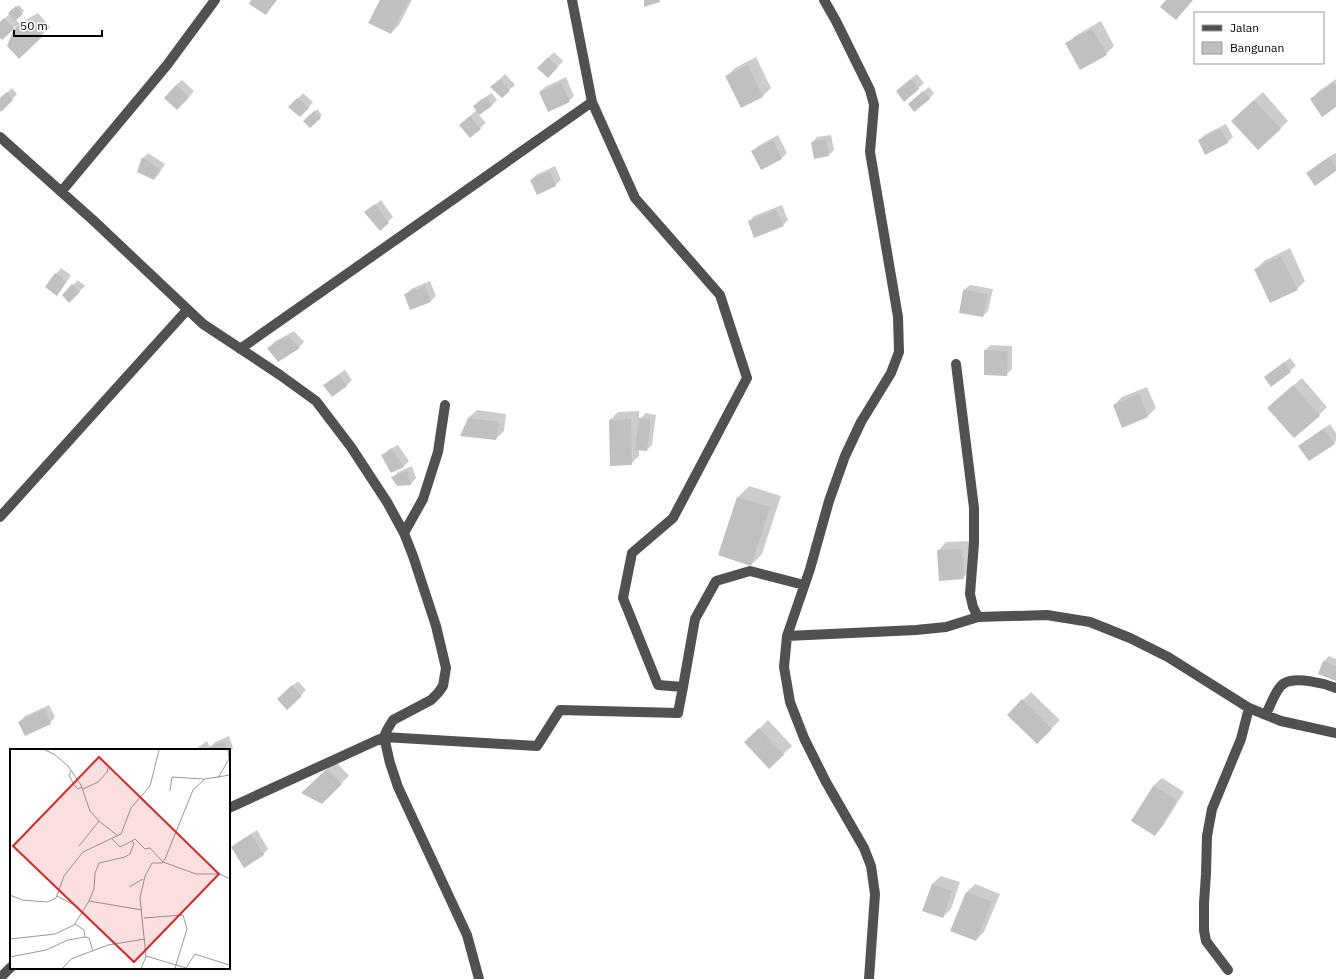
<svg xmlns="http://www.w3.org/2000/svg" width="1336" height="979" font-family="'IBM Plex Sans',sans-serif">
<style>
.shadow{fill:#0003}
.building{fill:#c0c0c0}
.lines{fill:none;stroke-linecap:round;stroke-linejoin:round}
.minor{stroke:#515151;stroke-width:10}
.inset-road{fill:none;stroke:#999;stroke-width:1}
.view{fill:#d62828;fill-opacity:0.15;stroke:#d62828;stroke-width:2}
.inset-edge{fill:none;stroke:#000;stroke-width:2}
</style>
<rect width="100%" height="100%" fill="#fff"/>
<path class="shadow" d="M 253,0 L 277,0 L 266,14 Z
M 381,0 L 412,0 L 399,25 L 391,33 Z
M 19,5 L 24,11 L 15,19 L 20,24 L 24,21 L 38,13 L 50,27 L 19,57 L 8,46 L 17,25 L 2,38 L 0,36 L 0,23 Z
M 1101,21 L 1114,46 L 1106,54 L 1067,44 L 1075,36 Z
M 554,52 L 563,61 L 548,77 L 538,68 Z
M 756,57 L 771,88 L 763,96 L 727,76 L 735,68 Z
M 505,74 L 515,85 L 502,96 L 497,82 Z
M 917,74 L 924,83 L 905,100 L 902,86 Z
M 566,77 L 574,96 L 569,101 L 540,92 L 545,87 Z
M 1336,79 L 1336,106 L 1311,99 L 1319,91 Z
M 182,80 L 194,91 L 183,104 L 176,85 Z
M 929,87 L 934,93 L 929,99 L 914,99 Z
M 12,88 L 17,94 L 1,110 L 0,109 L 0,99 Z
M 1263,92 L 1288,121 L 1280,129 L 1240,113 Z
M 303,93 L 313,102 L 306,111 L 290,107 Z
M 492,93 L 497,100 L 492,105 L 478,114 L 486,123 L 480,128 L 465,120 L 477,110 L 474,106 L 480,100 Z
M 317,109 L 322,115 L 310,127 L 305,121 Z
M 1226,124 L 1233,137 L 1228,142 L 1205,153 L 1199,141 L 1204,135 Z
M 778,135 L 787,153 L 782,158 L 762,169 L 753,151 L 758,146 Z
M 831,135 L 834,150 L 829,155 L 812,143 L 817,137 Z
M 148,153 L 165,164 L 159,174 L 154,179 L 138,172 L 143,158 Z
M 1335,153 L 1336,154 L 1336,170 L 1307,174 L 1313,168 Z
M 555,166 L 561,180 L 555,185 L 531,180 L 536,175 Z
M 381,200 L 393,217 L 388,222 L 366,212 Z
M 782,205 L 788,220 L 783,225 L 749,222 L 754,216 Z
M 1290,248 L 1305,281 L 1297,289 L 1256,269 L 1264,261 Z
M 61,268 L 71,275 L 62,289 L 57,294 L 46,286 Z
M 78,280 L 85,286 L 69,301 L 73,285 Z
M 430,281 L 436,296 L 431,301 L 411,308 L 406,294 L 411,289 Z
M 970,285 L 993,289 L 988,311 L 983,316 L 960,312 L 964,290 Z
M 294,331 L 304,342 L 299,347 L 278,361 L 269,348 L 274,342 Z
M 991,345 L 1012,346 L 1012,369 L 1006,375 L 985,350 Z
M 1290,358 L 1296,366 L 1290,371 L 1271,372 Z
M 345,370 L 352,380 L 346,386 L 325,385 L 330,380 Z
M 1302,378 L 1327,407 L 1319,415 L 1277,400 Z
M 1147,387 L 1156,408 L 1148,416 L 1123,426 L 1114,405 L 1122,397 Z
M 477,410 L 506,414 L 504,431 L 496,439 L 468,418 Z
M 639,411 L 639,420 L 646,413 L 656,415 L 652,445 L 647,450 L 639,449 L 639,456 L 631,464 L 610,420 L 618,412 Z
M 1330,424 L 1336,433 L 1336,441 L 1334,443 L 1300,446 L 1305,441 Z
M 398,445 L 409,461 L 404,466 L 392,471 L 383,456 L 388,450 Z
M 412,466 L 416,478 L 411,484 L 398,485 L 392,478 L 398,472 Z
M 749,486 L 781,496 L 762,554 L 751,565 L 719,555 L 738,497 Z
M 970,541 L 971,570 L 963,578 L 938,551 L 946,542 Z
M 1329,656 L 1336,659 L 1336,680 L 1319,674 L 1324,661 Z
M 298,681 L 306,690 L 301,695 L 283,694 Z
M 1031,692 L 1060,720 L 1037,743 L 1008,715 Z
M 49,705 L 55,717 L 50,723 L 19,722 L 25,716 Z
M 768,720 L 792,746 L 769,767 L 754,734 Z
M 229,736 L 233,748 L 229,752 L 229,750 L 194,750 L 207,741 L 210,747 L 215,742 Z
M 335,761 L 349,776 L 322,802 L 303,792 Z
M 1162,778 L 1184,792 L 1163,826 L 1155,835 L 1153,786 Z
M 257,830 L 268,849 L 263,855 L 232,847 L 238,842 Z
M 941,876 L 960,882 L 951,909 L 943,917 L 932,884 Z
M 975,884 L 1000,894 L 984,932 L 976,940 L 952,930 L 967,892 Z"/>
<path class="building" d="M 251,0 L 276,0 L 266,15 L 249,4 Z
M 380,0 L 409,0 L 391,34 L 368,23 Z
M 644,0 L 660,0 L 660,2 L 644,7 Z
M 1166,0 L 1193,0 L 1176,20 L 1160,7 Z
M 16,6 L 23,14 L 15,21 L 8,13 Z
M 4,18 L 14,29 L 2,40 L 0,38 L 0,22 Z
M 29,21 L 43,36 L 19,59 L 7,46 L 14,29 Z
M 1092,29 L 1107,55 L 1080,70 L 1065,43 Z
M 548,57 L 558,67 L 548,78 L 537,68 Z
M 748,65 L 763,97 L 741,108 L 725,76 Z
M 500,79 L 510,91 L 502,98 L 490,87 Z
M 911,79 L 919,89 L 904,102 L 896,91 Z
M 561,82 L 570,102 L 548,112 L 539,92 Z
M 1333,83 L 1336,86 L 1336,107 L 1322,117 L 1310,99 Z
M 176,85 L 189,97 L 177,110 L 164,98 Z
M 923,91 L 930,99 L 914,112 L 908,104 Z
M 7,92 L 13,100 L 1,112 L 0,110 L 0,98 Z
M 487,97 L 492,106 L 479,115 L 473,106 Z
M 297,98 L 309,108 L 300,117 L 288,107 Z
M 1254,100 L 1281,129 L 1258,150 L 1231,121 Z
M 314,111 L 321,118 L 310,128 L 303,121 Z
M 470,116 L 481,129 L 470,138 L 459,125 Z
M 1221,129 L 1228,143 L 1205,155 L 1198,140 Z
M 826,139 L 829,156 L 814,159 L 811,142 Z
M 773,140 L 782,159 L 761,170 L 751,151 Z
M 142,157 L 160,169 L 154,180 L 137,172 Z
M 1329,157 L 1336,167 L 1336,171 L 1315,186 L 1306,173 Z
M 549,171 L 556,186 L 537,195 L 530,180 Z
M 375,204 L 389,223 L 380,231 L 364,212 Z
M 776,210 L 784,226 L 754,238 L 748,221 Z
M 1281,256 L 1298,290 L 1270,303 L 1254,269 Z
M 55,273 L 66,281 L 57,296 L 45,287 Z
M 72,284 L 80,292 L 69,303 L 62,295 Z
M 425,286 L 431,302 L 410,310 L 404,294 Z
M 963,290 L 988,294 L 983,317 L 959,313 Z
M 288,336 L 300,348 L 278,362 L 267,348 Z
M 984,350 L 1008,351 L 1007,376 L 984,375 Z
M 1284,362 L 1291,372 L 1271,387 L 1264,377 Z
M 339,375 L 347,386 L 332,397 L 323,385 Z
M 1293,385 L 1320,416 L 1294,438 L 1267,408 Z
M 1139,394 L 1148,417 L 1122,428 L 1113,405 Z
M 468,418 L 499,422 L 496,440 L 460,436 Z
M 639,418 L 651,420 L 647,451 L 635,450 Z
M 631,419 L 632,465 L 610,466 L 609,420 Z
M 1324,429 L 1335,444 L 1309,461 L 1298,446 Z
M 392,449 L 404,467 L 391,473 L 381,455 Z
M 407,471 L 411,485 L 397,486 L 391,477 Z
M 737,497 L 770,507 L 751,566 L 718,555 Z
M 962,549 L 964,579 L 939,581 L 937,550 Z
M 1323,661 L 1336,666 L 1336,681 L 1318,674 Z
M 292,685 L 302,696 L 287,710 L 277,699 Z
M 1022,699 L 1052,729 L 1037,744 L 1007,715 Z
M 44,709 L 51,724 L 25,736 L 18,722 Z
M 759,728 L 784,755 L 769,769 L 744,742 Z
M 224,741 L 227,750 L 210,750 L 209,747 Z
M 327,769 L 342,784 L 322,804 L 301,793 Z
M 1153,786 L 1177,800 L 1155,836 L 1131,821 Z
M 251,834 L 264,855 L 244,868 L 231,847 Z
M 932,884 L 952,891 L 943,918 L 922,911 Z
M 966,892 L 992,902 L 976,941 L 950,931 Z"/>
<g class="lines">
<path class="minor" d="M 572,0 L 592,102 L 635,198 L 720,295 L 747,378 L 673,518 L 632,553 L 623,598 L 658,685 L 683,687 L 695,619 L 716,581 L 750,571 L 804,585
M 824,0 L 836,21 L 870,90 L 874,105 L 870,152 L 898,317 L 899,352 L 891,373 L 861,422 L 845,456 L 829,501 L 810,569 L 787,636 L 784,667 L 790,702 L 804,738 L 826,782 L 864,848 L 871,866 L 875,894 L 869,979
M 0,137 L 94,221 L 203,324 L 280,375 L 316,401 L 351,447 L 387,502 L 404,533 L 413,556 L 436,626 L 446,668 L 443,686 L 438,693 L 431,700 L 393,720 L 387,730 L 384,737 L 390,763 L 398,787 L 467,935 L 479,979
M 61,192 L 167,65 L 215,0
M 240,349 L 592,102
M 956,364 L 974,508 L 974,543 L 970,594 L 973,607 L 978,617 L 1047,615 L 1090,622 L 1130,638 L 1168,657 L 1249,708 L 1281,721 L 1336,733
M 0,517 L 187,310
M 404,533 L 423,499 L 438,452 L 445,405
M 787,636 L 916,630 L 946,627 L 978,617
M 1266,714 C 1271,705 1275,690 1283,684 C 1295,676 1323,683 1336,688
M 229,808 L 384,737 L 537,746 L 560,710 L 678,713 L 683,687
M 1228,970 L 1206,941 L 1204,930 L 1204,903 L 1206,874 L 1207,836 L 1212,809 L 1241,739 L 1249,708
M 0,978 L 11,967"/>
</g>
<g transform="translate(10 749)">
<rect width="220" height="220" fill="#fff"/>
<path class="inset-road" d="M 35,1 L 44,5 L 58,17 L 71,36 L 80,62 L 89,72 L 69,97M 61,22 L 59,26 L 64,36 L 68,40 L 72,38M 208,29 L 219,10 L 218,1M 73,40 L 88,33 L 97,23 L 98,19M 160,42 L 162,28 L 194,30M 89,72 L 108,87M 122,92 L 125,90 L 135,100 L 140,99 L 153,113 L 186,125 L 210,125 L 220,130M 119,138 L 133,130M 0,146 L 12,151 L 37,153 L 46,149 L 54,127 L 73,103 L 111,85 L 121,59 L 140,37 L 149,1M 47,147 L 62,155M 79,152 L 132,161M 134,169 L 173,166 L 177,180 L 165,219M 65,175 L 74,181 L 75,188M 0,190 L 45,185 L 64,176 L 79,152 L 84,140 L 85,124 L 89,114 L 115,108 L 120,105 L 124,94 L 122,92 L 110,98 L 102,90M 136,207 L 176,219 L 185,205 L 219,216M 0,208 L 36,201 L 58,191 L 75,188 L 79,189 L 83,202M 53,219 L 61,210 L 98,196 L 135,190M 131,219 L 136,208 L 130,149 L 135,127 L 142,114 L 152,114 L 155,110 L 183,41 L 195,30 L 220,26"/>
<path class="view" d="M 89,8 L 209,125 L 124,213 L 3,97 Z"/>
<rect width="220" height="220" class="inset-edge"/>
</g>
<rect x="1194" y="12" width="130" height="52" fill="#ffffff" stroke="#999999"/>
<rect x="1202" y="25" width="20" height="6" fill="#515151" stroke="#999999"/>
<text x="1230" y="32" font-size="12" fill="#000000">Jalan</text>
<rect x="1202" y="42" width="20" height="12" fill="#c0c0c0" stroke="#999999"/>
<text x="1230" y="52" font-size="12" fill="#000000">Bangunan</text>
<path d="M14 30v6h88v-6" fill="none" stroke="#000000" stroke-width="2"/>
<text x="20" y="30" font-size="12" fill="#000000" stroke="#ffffff" stroke-width="3" paint-order="stroke">50 m</text>
</svg>
